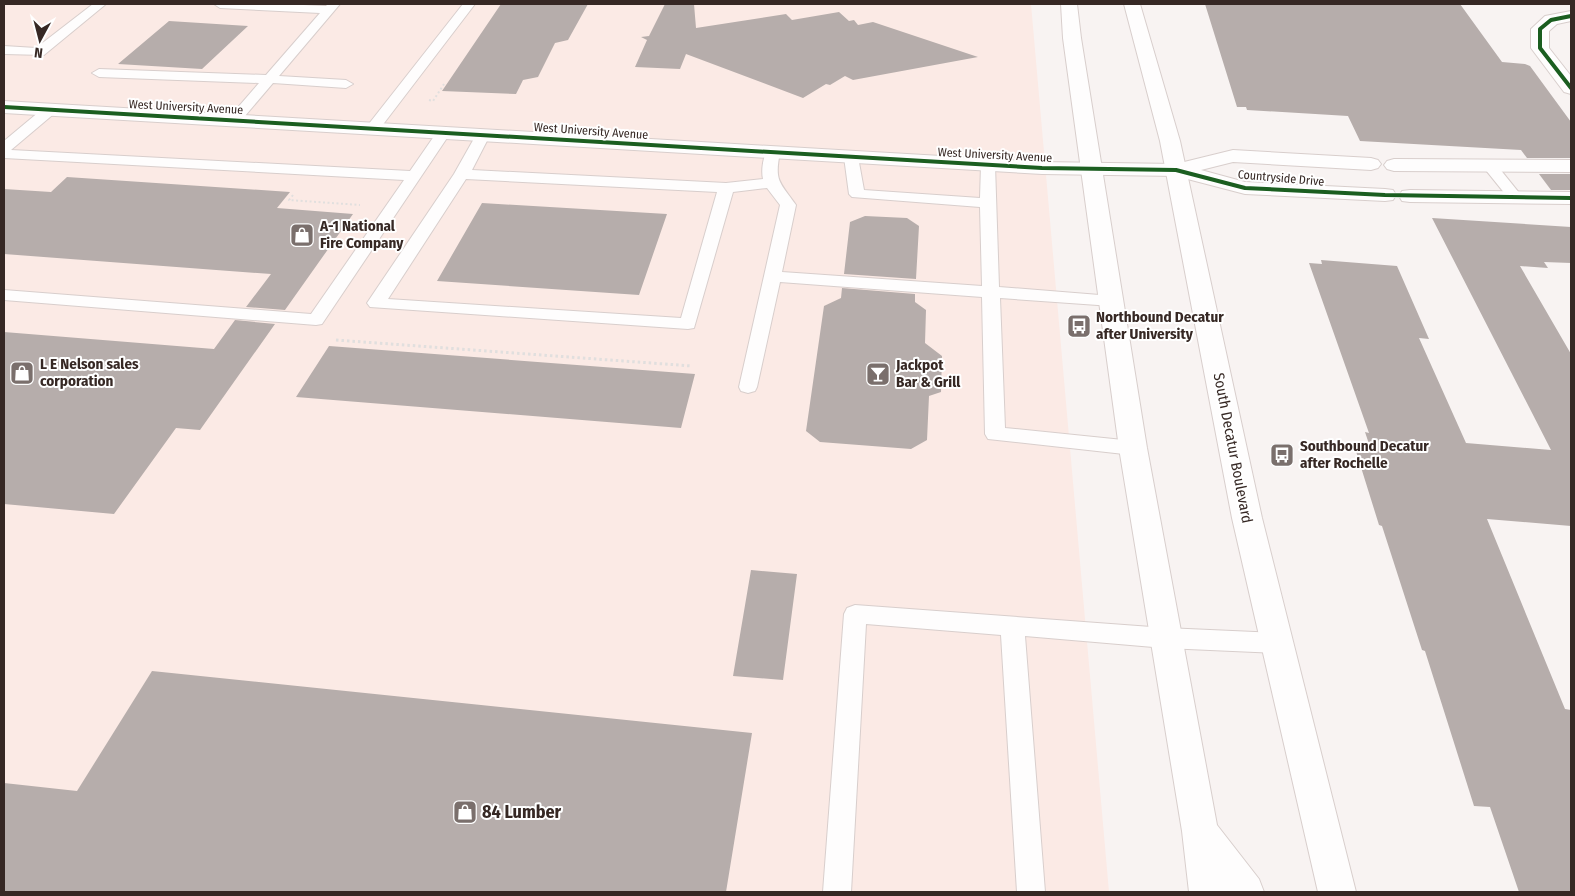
<svg xmlns="http://www.w3.org/2000/svg" width="1575" height="896" font-family="'Fira Sans Condensed',sans-serif">
<style>
.built{fill:#fbeae5}
.building{fill:#b6adab}
.lines{fill:none;stroke-linecap:round;stroke-linejoin:round}
.lane-casing{stroke:#d8cecc;stroke-width:2}
.street-casing{stroke:#d8cecc;stroke-width:2}
.primary-casing{stroke:#d8cecc;stroke-width:2}
.path-far1{stroke:#e1dfde;stroke-width:2;stroke-dasharray:2 2.5;stroke-linecap:butt}
.path{stroke:#e1dfde;stroke-width:3;stroke-dasharray:2.5 3;stroke-linecap:butt}
.lane{fill:#fefdfd;fill-rule:evenodd}
.street{fill:#fefdfd;fill-rule:evenodd}
.primary{fill:#fefdfd;fill-rule:evenodd}
.cycleway-casing{stroke:#fff;stroke-width:5.5}
.cycleway{stroke:#1b5e20;stroke-width:4}
.labels{text-anchor:middle;stroke-width:4;stroke-linejoin:round;paint-order:stroke}
.far-street-label{font-size:12px;fill:#362824;stroke:#fff}
.poi-label{font-size:15px;font-weight:bold;fill:#362824;stroke:#fff;text-anchor:start}
.street-label{font-size:15px;fill:#362824;stroke:#fff}
.near-poi-label{font-size:18px;font-weight:bold;fill:#362824;stroke:#fff;text-anchor:start}
</style>
<rect width="100%" height="100%" fill="#f8f3f2"/>
<path class="built" d="M 4,4 L 1031,4 L 1109,892 L 4,892 Z"/>
<path class="building" d="M 501,4 L 588,4 L 568,40 L 555,43 L 538,77 L 523,80 L 516,94 L 442,91 Z
M 665,4 L 694,4 L 696,28 L 786,14 L 792,20 L 839,12 L 849,21 L 854,20 L 858,25 L 873,22 L 978,57 L 853,80 L 845,76 L 830,85 L 826,84 L 803,98 L 686,54 L 680,69 L 635,67 L 647,40 L 641,37 L 649,36 Z
M 1205,4 L 1460,4 L 1502,62 L 1525,64 L 1530,66 L 1571,122 L 1571,158 L 1527,158 L 1521,150 L 1360,141 L 1348,116 L 1247,110 L 1246,107 L 1237,107 Z
M 169,21 L 248,26 L 202,69 L 118,64 Z
M 1539,174 L 1571,174 L 1571,190 L 1551,190 Z
M 67,177 L 290,192 L 277,208 L 353,214 L 285,310 L 246,307 L 271,274 L 4,254 L 4,189 L 51,192 Z
M 482,203 L 667,214 L 639,295 L 437,281 Z
M 865,216 L 907,218 L 919,226 L 916,279 L 844,274 L 850,222 Z
M 1432,218 L 1571,227 L 1571,263 L 1544,262 L 1548,268 L 1520,266 L 1571,354 L 1571,526 L 1487,519 L 1565,709 L 1571,710 L 1571,892 L 1519,892 L 1490,807 L 1474,806 L 1425,651 L 1422,650 L 1382,526 L 1379,525 L 1355,448 L 1371,450 L 1365,432 L 1369,433 L 1309,263 L 1322,264 L 1321,260 L 1397,266 L 1429,339 L 1419,338 L 1466,443 L 1551,450 Z
M 842,288 L 915,294 L 915,302 L 926,310 L 925,343 L 942,356 L 941,392 L 929,396 L 927,440 L 911,449 L 820,442 L 806,431 L 824,306 L 841,298 Z
M 235,320 L 275,324 L 200,430 L 176,428 L 114,514 L 4,504 L 4,332 L 214,349 Z
M 329,346 L 695,374 L 681,428 L 296,397 Z
M 751,570 L 797,574 L 783,680 L 733,676 Z
M 152,671 L 752,733 L 726,892 L 4,892 L 4,783 L 77,791 Z"/>
<g class="lines">
<g class="lane-casing">
<path id="lane" d="M 93,4 L 106,4 L 44,55 L 4,54 L 4,46 L 36,48 Z
M 214,4 L 281,4 L 326,6 L 328,4 L 340,4 L 279,76 L 346,80 L 353,84 L 346,88 L 273,83 L 239,123 L 229,123 L 227,120 L 259,83 L 99,77 L 92,73 L 99,69 L 266,75 L 320,13 L 220,8 Z
M 463,4 L 475,4 L 378,131 L 368,131 L 366,128 L 368,125 Z
M 51,105 L 56,106 L 58,109 L 56,112 L 11,150 L 410,171 L 439,129 L 449,129 L 451,132 L 322,324 L 316,325 L 4,300 L 4,290 L 311,314 L 404,180 L 4,158 L 4,141 L 46,106 Z
M 483,131 L 488,132 L 490,135 L 472,170 L 726,183 L 763,179 C 761,170 763,157 768,149 L 778,149 L 780,152 C 774,182 780,182 796,205 L 782,272 L 982,286 L 980,207 L 852,197 L 849,194 L 844,157 L 846,154 L 856,154 L 858,157 L 864,190 L 980,198 L 981,165 L 983,162 L 993,162 L 995,165 L 999,287 L 1112,296 L 1118,297 L 1121,301 L 1118,305 L 1112,306 L 1000,298 L 1005,428 L 1133,441 L 1140,443 L 1143,448 L 1140,453 L 1133,455 L 988,439 L 985,434 L 982,297 L 780,282 L 757,387 L 755,391 L 748,393 L 741,391 L 739,387 L 780,205 L 767,188 L 733,192 L 694,328 L 688,329 L 370,307 L 367,303 L 454,174 L 476,135 L 478,132 ZM 466,179 L 717,192 L 681,318 L 388,299 Z
M 1490,162 L 1495,163 L 1520,194 L 1523,197 L 1520,200 L 1510,200 L 1485,169 L 1483,166 L 1485,163 Z
M 855,605 L 1165,628 L 1276,633 L 1284,636 L 1288,643 L 1284,650 L 1276,653 L 1165,648 L 1025,636 L 1045,892 L 1017,892 L 1001,635 L 866,624 L 851,892 L 823,892 L 844,614 L 847,608 Z"/>
</g>
<g class="street-casing">
<path id="street" d="M 1571,11 L 1571,21 L 1557,24 L 1549,31 L 1549,48 L 1571,76 L 1571,94 L 1564,92 L 1531,48 L 1531,29 L 1545,16 Z
M 4,101 L 1042,162 L 1176,164 L 1233,150 L 1371,158 L 1378,160 L 1381,164 L 1378,168 L 1371,170 L 1233,162 L 1201,170 L 1245,182 L 1385,189 L 1393,190 L 1396,195 L 1393,200 L 1385,201 L 1245,194 L 1176,176 L 1042,174 L 4,113 Z
M 1394,159 L 1571,160 L 1571,172 L 1394,171 L 1387,169 L 1384,165 L 1387,161 Z
M 1410,190 L 1571,192 L 1571,204 L 1410,202 L 1402,201 L 1399,196 L 1402,191 Z"/>
</g>
<g class="primary-casing">
<path id="primary" d="M 1061,4 L 1077,4 L 1081,38 L 1147,448 L 1217,825 L 1259,879 L 1264,892 L 1189,892 L 1182,831 L 1119,448 L 1063,38 Z
M 1124,4 L 1140,4 L 1180,141 L 1262,518 L 1356,892 L 1318,892 L 1232,518 L 1160,141 Z"/>
</g>
<path class="path-far1" d="M 429,100 L 433,101 L 444,84
M 293,195 L 289,200 L 360,205"/>
<path class="path" d="M 336,340 L 692,366"/>
<use href="#lane" class="lane"/>
<use href="#street" class="street"/>
<use href="#primary" class="primary"/>
<g class="cycleway-casing">
<path id="cycleway" d="M 1571,16 L 1551,20 L 1540,29 L 1540,48 L 1571,88
M 4,107 L 1042,168 L 1176,170 L 1245,188 L 1385,195 L 1571,198"/>
</g>
<use href="#cycleway" class="cycleway"/>
</g>
<defs>
<g id="shop-square" transform="scale(1.25)"><rect x="-9" y="-9" width="18" height="18" rx="4" fill="#7a6f6c" stroke="#fff"/><path d="M-5-2.5h2.3a2.7 3.5 0 0 1 5.4 0H5L5.5 6h-11ZM-1.5-2.5h3a1.5 2.3 0 0 0-3 0Z" fill="#fff"/></g>
<g id="bus-square" transform="scale(1.25)"><rect x="-9" y="-9" width="18" height="18" rx="4" fill="#7a6f6c" stroke="#fff"/><path d="M-5-6H5V4H4V6H2V4H-2V6H-4V4H-5ZM-3.5-4V0h7V-4ZM-3.5 1.2v1.5H-2V1.2ZM2 1.2v1.5H3.5V1.2Z" fill="#fff"/></g>
<g id="bar-square" transform="scale(1.25)"><rect x="-9" y="-9" width="18" height="18" rx="4" fill="#7a6f6c" stroke="#fff"/><path d="M-6-5H6L.8 .8V4.5H3.5V6h-7V4.5H-.8V.8Z" fill="#fff"/></g>
</defs>
<g fill-rule="evenodd">
<use href="#shop-square" x="302" y="235"/>
<use href="#bus-square" x="1079" y="326"/>
<use href="#shop-square" x="22" y="373"/>
<use href="#bar-square" x="878" y="374"/>
<use href="#bus-square" x="1282" y="455"/>
<use href="#shop-square" x="465" y="812"/>
</g>
<g class="labels">
<g class="far-street-label">
<text transform="translate(186 107) rotate(3)" y="4">West University Avenue</text>
<text transform="translate(591 131) rotate(4)" y="4">West University Avenue</text>
<text transform="translate(995 155) rotate(3)" y="4">West University Avenue</text>
<text transform="translate(1281 178) rotate(5)" y="4">Countryside Drive</text>
</g>
<g class="poi-label">
<text x="320" y="231">A-1 National<tspan x="320" dy="17">Fire Company</tspan></text>
<text x="1096" y="322">Northbound Decatur<tspan x="1096" dy="17">after University</tspan></text>
<text x="40" y="369">L E Nelson sales<tspan x="40" dy="17">corporation</tspan></text>
<text x="896" y="370">Jackpot<tspan x="896" dy="17">Bar &amp; Grill</tspan></text>
<text x="1300" y="451">Southbound Decatur<tspan x="1300" dy="17">after Rochelle</tspan></text>
</g>
<g class="street-label">
<text transform="translate(1233 448) rotate(79)" y="5">South Decatur Boulevard</text>
</g>
<g class="near-poi-label">
<text x="482" y="818">84 Lumber</text>
</g>
</g>
<rect width="1575" height="896" fill="none" stroke="#362824" stroke-width="10"/>
<g transform="translate(40 40) rotate(187)" stroke="#ffffff" stroke-width="4" paint-order="stroke">
<path d="M0-4L9 19L0 12L-9 19Z" fill="#362824"/>
<text y="-8" font-size="14" font-weight="bold" text-anchor="middle" fill="#362824">N</text>
</g>
</svg>
